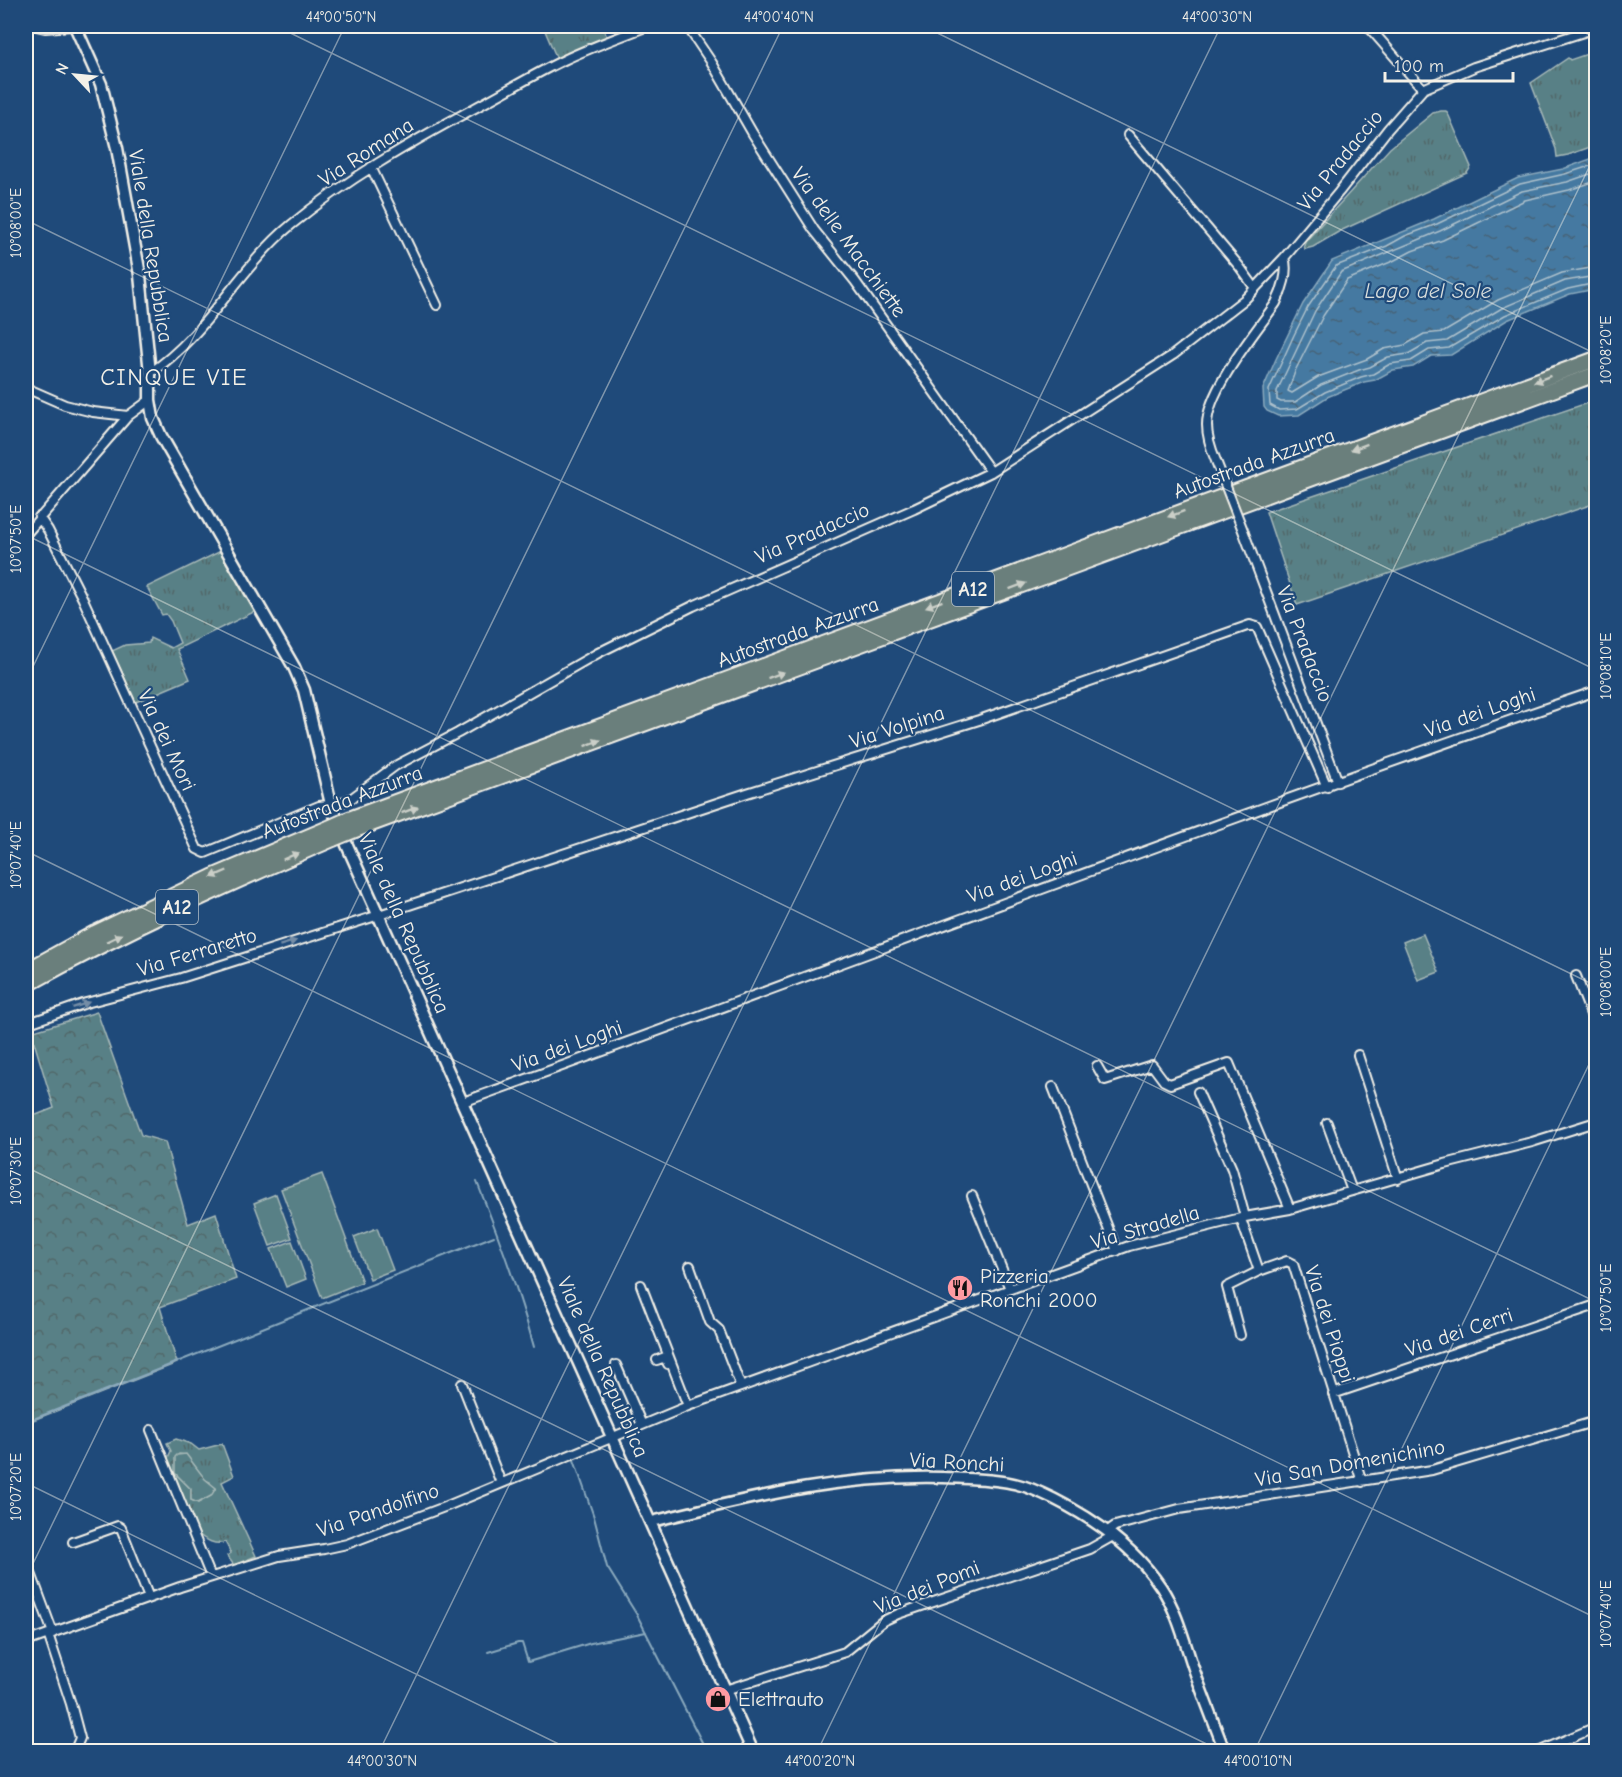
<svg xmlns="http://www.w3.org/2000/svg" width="1622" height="1777" font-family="'Comic Neue',sans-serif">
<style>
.grass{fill:url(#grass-tufts);stroke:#a6b8b7;stroke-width:1.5;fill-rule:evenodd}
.forest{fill:url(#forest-crowns);stroke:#a6b8b7;stroke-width:1.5}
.pitch{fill:#588086;stroke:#a6b8b7;stroke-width:1.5}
.water{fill:url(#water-ripples);stroke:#8aa9bd;stroke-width:1.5}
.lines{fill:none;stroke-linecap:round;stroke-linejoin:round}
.shore{stroke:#aec1cc;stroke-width:1.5}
.stream{stroke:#8aa9bd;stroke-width:2}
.minor-casing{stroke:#f4f1e8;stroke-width:12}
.tertiary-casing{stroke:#f4f1e8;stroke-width:14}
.secondary-casing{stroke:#f4f1e8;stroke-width:15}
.motorway-casing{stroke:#f4f1e8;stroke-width:18}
.minor{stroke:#1f4a7a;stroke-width:8}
.tertiary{stroke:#1f4a7a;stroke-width:9}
.secondary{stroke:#1f4a7a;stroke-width:10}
.motorway{stroke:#6b7f7c;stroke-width:14}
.minor-bridge-casing{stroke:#f4f1e8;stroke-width:12;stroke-linecap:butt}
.motorway-bridge-casing{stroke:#f4f1e8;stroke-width:18;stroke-linecap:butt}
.minor-bridge{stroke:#1f4a7a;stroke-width:8}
.motorway-bridge{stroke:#6b7f7c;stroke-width:14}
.oneway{fill:#cbcfc8}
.oneway2{fill:#748da6}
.ticks{fill:none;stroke:#f4f1e8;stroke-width:1.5;stroke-opacity:0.45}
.labels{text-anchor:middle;stroke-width:4.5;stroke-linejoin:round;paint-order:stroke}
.shield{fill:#1f4a7a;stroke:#b4bfc7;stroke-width:1.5}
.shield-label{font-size:20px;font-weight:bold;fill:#f4f1e8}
.street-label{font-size:21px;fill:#f4f1e8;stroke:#1f4a7a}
.poi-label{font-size:21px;fill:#f4f1e8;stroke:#1f4a7a;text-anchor:start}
.water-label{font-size:22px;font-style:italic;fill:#dadfdd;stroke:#1f4a7a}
.quarter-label{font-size:24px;letter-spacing:1.5px;fill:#f4f1e8;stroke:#1f4a7a}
.neatline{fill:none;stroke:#f4f1e8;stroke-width:2}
.ticks-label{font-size:15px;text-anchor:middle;fill:#f4f1e8}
</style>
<defs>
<pattern id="grass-tufts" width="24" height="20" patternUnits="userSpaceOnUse" patternTransform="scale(1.5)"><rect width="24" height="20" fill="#588086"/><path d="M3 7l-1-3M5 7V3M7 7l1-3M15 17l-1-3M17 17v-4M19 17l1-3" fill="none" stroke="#516769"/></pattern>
<pattern id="forest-crowns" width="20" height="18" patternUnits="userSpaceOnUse" patternTransform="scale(1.5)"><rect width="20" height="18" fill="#588086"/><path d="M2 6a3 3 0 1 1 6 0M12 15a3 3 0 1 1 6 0" fill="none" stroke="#516769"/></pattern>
<pattern id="water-ripples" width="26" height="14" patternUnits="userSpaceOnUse" patternTransform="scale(1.5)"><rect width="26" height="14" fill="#4479a1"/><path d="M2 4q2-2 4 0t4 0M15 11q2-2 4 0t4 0" fill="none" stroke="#466378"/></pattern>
</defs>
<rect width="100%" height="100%" fill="#1f4a7a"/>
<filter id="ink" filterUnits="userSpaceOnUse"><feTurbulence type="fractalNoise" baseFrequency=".0167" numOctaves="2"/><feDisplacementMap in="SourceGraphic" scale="12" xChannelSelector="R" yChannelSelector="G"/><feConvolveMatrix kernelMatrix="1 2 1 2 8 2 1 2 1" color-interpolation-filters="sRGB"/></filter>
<g filter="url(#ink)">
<path class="grass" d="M 543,26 L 603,26 L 607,38 L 557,59 Z
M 1596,51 L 1596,145 L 1568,155 L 1557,157 L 1556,149 L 1531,83 L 1568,58 L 1570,60 Z
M 1441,111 L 1446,111 L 1449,116 L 1471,167 L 1467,173 L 1340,231 L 1313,247 L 1305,249 L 1304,245 L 1306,241 L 1390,148 L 1433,113 Z
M 1596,400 L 1596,503 L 1297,605 L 1266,512 Z
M 221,551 L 256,611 L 177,649 L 190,679 L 136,702 L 112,651 L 125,645 L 149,643 L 150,638 L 171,648 L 180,643 L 171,621 L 166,614 L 162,615 L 147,587 Z
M 176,1439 L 191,1444 L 199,1450 L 222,1444 L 234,1476 L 222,1482 L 256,1556 L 234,1565 L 227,1556 L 231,1553 L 225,1542 C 216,1546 205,1540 198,1534 L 166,1462 L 171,1451 L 167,1443 ZM 179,1454 L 186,1455 L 205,1480 L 210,1482 L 211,1496 L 198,1503 L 191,1500 L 191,1489 L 175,1473 Z"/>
<path class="forest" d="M 97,1012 L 141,1135 L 165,1142 L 188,1224 L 216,1213 L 236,1279 L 160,1307 L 177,1363 L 26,1423 L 26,1119 L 54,1108 L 31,1032 Z
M 186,1454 L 205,1479 L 216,1488 L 211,1496 L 198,1503 L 191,1500 L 191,1489 L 175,1473 L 175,1457 L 177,1455 Z"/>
<path class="pitch" d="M 1423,934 L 1439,972 L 1418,980 L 1403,942 Z
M 322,1174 L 362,1282 L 322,1298 L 281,1189 Z
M 276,1194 L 292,1238 L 270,1246 L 254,1203 Z
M 377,1228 L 393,1270 L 370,1279 L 354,1237 Z
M 292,1241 L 306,1279 L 286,1287 L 271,1249 Z"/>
<path class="water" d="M 1596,157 L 1596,289 L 1570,294 L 1507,320 L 1451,355 L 1431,356 L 1413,367 L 1393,370 L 1375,380 L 1364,382 L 1327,397 L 1299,415 L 1278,416 L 1267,411 L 1264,407 L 1263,389 L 1276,359 L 1303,304 L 1332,261 L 1434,219 L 1518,178 L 1563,169 Z"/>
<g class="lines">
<path class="shore" d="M 1596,164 L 1565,174 L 1520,184 L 1437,224 L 1405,236 L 1387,246 L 1336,266 L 1308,307 L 1294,335 L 1269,390 L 1270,405 L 1279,410 L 1297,409 L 1325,392 L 1361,377 L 1373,374 L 1390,364 L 1411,361 L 1429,350 L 1449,348 L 1505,315 L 1568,289 L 1596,283
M 1596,172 L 1567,182 L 1522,191 L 1440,231 L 1341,272 L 1315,311 L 1277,391 L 1277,400 L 1281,402 L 1295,402 L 1321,385 L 1359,370 L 1370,367 L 1388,357 L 1408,354 L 1427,343 L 1447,341 L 1502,308 L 1565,281 L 1596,276
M 1596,181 L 1569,190 L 1525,200 L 1443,240 L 1412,251 L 1393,261 L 1347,280 L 1323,316 L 1296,369 L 1288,391 L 1292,393 L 1318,377 L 1367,359 L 1384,349 L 1405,345 L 1424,334 L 1444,332 L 1498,300 L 1562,273 L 1596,267"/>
<path class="stream" d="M 477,1182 C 499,1237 519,1291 534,1347
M 26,1422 L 494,1236
M 573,1457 L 594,1517 L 607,1567 L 637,1615 L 707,1752
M 488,1652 L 518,1643 L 522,1643 L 528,1662 L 591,1643 L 646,1632"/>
<g class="minor-casing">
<path id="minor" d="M 36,26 L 45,28 L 72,26
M 687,26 L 712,63 L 753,134 L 814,230 L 855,281 L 991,472
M 1003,26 L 1004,26
M 1368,26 L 1423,89
M 1128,135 L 1239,266 L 1255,288
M 371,167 L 437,305
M 150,373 C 207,335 238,269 291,225 C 347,179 408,144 471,110 C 502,94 532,75 564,60 C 591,47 620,37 648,26
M 26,388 L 65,405 L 93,412 L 128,416
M 1216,461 C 1211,449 1207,438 1207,425 C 1207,390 1256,332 1276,303 C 1282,291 1289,271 1284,258
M 39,517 L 48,530 L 83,599 L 197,849 L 205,853 L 319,806 L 338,804 L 352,798 L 395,766 L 458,733 L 598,653 L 693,606 L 914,509 L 991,472 L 1173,355 L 1245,299 L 1284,258 L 1339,192 L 1388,129 L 1423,89 L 1474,67 L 1596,28
M 1244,533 L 1338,782
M 26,534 L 128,416 L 150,400
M 1576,976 L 1596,1027
M 26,1024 L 86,1003 L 181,978 L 379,915 L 747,793 L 979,720 L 1250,625 L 1257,627 L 1327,787
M 1358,1055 L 1398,1179
M 1097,1066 L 1105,1080 L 1152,1065 L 1164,1081 L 1170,1084 L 1229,1063 L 1290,1209
M 1053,1087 L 1117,1251
M 1198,1092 L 1232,1169 L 1245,1217
M 463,1102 C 841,966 1216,820 1596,691
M 1327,1123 L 1352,1191
M 972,1196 L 1010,1289
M 1241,1219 L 1259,1271 L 1287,1261 L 1293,1264 L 1362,1482
M 690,1266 L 710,1322 L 719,1330 L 741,1387
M 641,1285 L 688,1406
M 1240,1335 L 1227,1287 L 1259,1271
M 657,1360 L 665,1357 L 668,1364
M 616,1365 L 642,1425
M 462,1384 L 501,1483
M 1333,1394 L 1596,1305
M 151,1430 L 211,1577
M 1108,1531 L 1115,1526 L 1179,1509 L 1432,1470 L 1596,1421
M 73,1542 L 118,1526 L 121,1528 L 149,1598
M 28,1565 L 53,1633
M 48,1634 L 71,1704 L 80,1738 L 74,1752
M 26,1642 L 180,1587 L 279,1556 L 324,1549 L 347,1544 L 447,1506 L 688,1406 L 1129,1246 L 1245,1217 L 1290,1209 L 1445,1164 L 1532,1142 L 1596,1122
M 725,1690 L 845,1652 L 883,1621 L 898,1614 L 1090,1549 L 1113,1536
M 1538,1752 L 1596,1727"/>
</g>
<g class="tertiary-casing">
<path id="tertiary" d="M 650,1522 C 752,1497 851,1472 958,1478 C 978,1479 997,1479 1016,1484 C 1029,1487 1042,1493 1054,1499 C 1096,1520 1135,1548 1161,1587 C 1177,1611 1184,1640 1193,1667 C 1203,1695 1214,1723 1225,1752"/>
</g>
<g class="secondary-casing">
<path id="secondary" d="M 75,26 L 101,84 L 117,148 L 140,275 L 150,373 L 150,400 L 153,418 L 161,436 L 294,667 L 304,690 L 331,804 L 347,845 L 753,1752"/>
</g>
<g class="motorway-casing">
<path id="motorway" d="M 349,819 L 1596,359
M 355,830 L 1596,374
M 26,971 L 95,933 L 212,877 L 331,827
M 26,985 C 126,930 228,884 333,839"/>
</g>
<use href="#minor" class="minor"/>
<use href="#tertiary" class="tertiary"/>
<use href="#secondary" class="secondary"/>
<use href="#motorway" class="motorway"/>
<g class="minor-bridge-casing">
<path id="minor-bridge" d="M 1216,461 L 1244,533"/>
</g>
<g class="motorway-bridge-casing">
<path id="motorway-bridge" d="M 331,827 L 349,819
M 333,839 L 355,830"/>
</g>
<use href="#minor-bridge" class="minor-bridge"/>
<use href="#motorway-bridge" class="motorway-bridge"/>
</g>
<defs><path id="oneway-solid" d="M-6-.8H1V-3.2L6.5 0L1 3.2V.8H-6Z" transform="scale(1.5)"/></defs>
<g class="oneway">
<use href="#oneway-solid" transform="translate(1542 379) rotate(160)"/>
<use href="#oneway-solid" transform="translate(1359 447) rotate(160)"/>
<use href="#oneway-solid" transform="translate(1176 514) rotate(160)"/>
<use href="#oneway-solid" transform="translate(1018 586) rotate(-20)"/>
<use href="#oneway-solid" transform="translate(934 604) rotate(160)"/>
<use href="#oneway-solid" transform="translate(776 675) rotate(-20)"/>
<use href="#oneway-solid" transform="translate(593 743) rotate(-20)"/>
<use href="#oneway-solid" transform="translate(410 810) rotate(-20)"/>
<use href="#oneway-solid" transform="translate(291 856) rotate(-23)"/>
<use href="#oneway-solid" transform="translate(219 874) rotate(157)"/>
<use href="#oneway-solid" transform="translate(114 938) rotate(-26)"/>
</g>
<g class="oneway2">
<use href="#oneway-solid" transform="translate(288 943) rotate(-17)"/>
<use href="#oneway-solid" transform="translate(81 1005) rotate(-19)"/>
</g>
</g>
<path class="ticks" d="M 276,26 L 1596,670M 923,26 L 1596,354M 1571,26 L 1596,38M 26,220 L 1596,986M 26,535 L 1596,1302M 26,681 L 345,26M 26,851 L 1596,1618M 26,1167 L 1223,1752M 26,1483 L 575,1752M 26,1578 L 783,26M 379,1752 L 1221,26M 817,1752 L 1596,153M 1254,1752 L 1596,1050"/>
<defs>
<g id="restaurant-disc" transform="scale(1.35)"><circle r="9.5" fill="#ff9aa2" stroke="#1f4a7a"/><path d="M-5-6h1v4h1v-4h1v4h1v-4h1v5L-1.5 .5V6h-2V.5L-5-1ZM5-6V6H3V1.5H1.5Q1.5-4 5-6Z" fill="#111"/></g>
<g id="shop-disc" transform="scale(1.35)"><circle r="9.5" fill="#ff9aa2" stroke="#1f4a7a"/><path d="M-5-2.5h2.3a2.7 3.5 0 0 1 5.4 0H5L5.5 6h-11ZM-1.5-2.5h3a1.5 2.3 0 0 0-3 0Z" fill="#111"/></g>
</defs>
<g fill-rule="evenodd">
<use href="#restaurant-disc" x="960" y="1288"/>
<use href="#shop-disc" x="718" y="1699"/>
</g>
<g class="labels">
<g class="shield">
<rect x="952" y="572" width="42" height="34" rx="4.5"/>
<rect x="156" y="890" width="42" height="34" rx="4.5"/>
</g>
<g class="shield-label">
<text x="973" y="596">A12</text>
<text x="177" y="914">A12</text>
</g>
<g class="street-label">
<text transform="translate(366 152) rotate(-33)" y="7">Via Romana</text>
<text transform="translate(1340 160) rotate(-51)" y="7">Via Pradaccio</text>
<text transform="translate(849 242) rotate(54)" y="7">Via delle Macchiette</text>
<text transform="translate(151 246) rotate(81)" y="7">Viale della Repubblica</text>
<text transform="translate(1254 463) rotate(-20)" y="7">Autostrada Azzurra</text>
<text transform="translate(812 533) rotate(-24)" y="7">Via Pradaccio</text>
<text transform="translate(798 632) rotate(-20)" y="7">Autostrada Azzurra</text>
<text transform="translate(1305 644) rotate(69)" y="7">Via Pradaccio</text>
<text transform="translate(1480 712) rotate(-19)" y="7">Via dei Loghi</text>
<text transform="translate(897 727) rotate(-18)" y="7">Via Volpina</text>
<text transform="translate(167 740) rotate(65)" y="7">Via dei Mori</text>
<text transform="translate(342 802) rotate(-21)" y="7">Autostrada Azzurra</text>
<text transform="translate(1022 877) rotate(-20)" y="7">Via dei Loghi</text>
<text transform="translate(404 923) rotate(66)" y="7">Viale della Repubblica</text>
<text transform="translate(197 952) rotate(-17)" y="7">Via Ferraretto</text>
<text transform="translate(567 1046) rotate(-20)" y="7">Via dei Loghi</text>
<text transform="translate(1145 1227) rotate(-16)" y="7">Via Stradella</text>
<text transform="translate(1330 1324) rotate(72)" y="7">Via dei Pioppi</text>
<text transform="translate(1459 1332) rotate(-19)" y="7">Via dei Cerri</text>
<text transform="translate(603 1367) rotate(66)" y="7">Viale della Repubblica</text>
<text transform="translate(957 1462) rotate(3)" y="7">Via Ronchi</text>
<text transform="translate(1350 1463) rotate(-10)" y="7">Via San Domenichino</text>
<text transform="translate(378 1510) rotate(-19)" y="7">Via Pandolfino</text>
<text transform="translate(927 1587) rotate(-22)" y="7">Via dei Pomi</text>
</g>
<g class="poi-label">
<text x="980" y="1283">Pizzeria<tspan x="980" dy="24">Ronchi 2000</tspan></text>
<text x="738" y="1706">Elettrauto</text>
</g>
<g class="water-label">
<text x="1428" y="298">Lago del Sole</text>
</g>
<g class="quarter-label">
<text x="174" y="385">CINQUE VIE</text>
</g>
</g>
<rect width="1622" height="1777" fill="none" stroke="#1f4a7a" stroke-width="66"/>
<g transform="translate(75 75) rotate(296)" stroke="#1f4a7a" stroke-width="4.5" paint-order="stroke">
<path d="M0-4.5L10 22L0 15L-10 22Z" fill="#f4f1e8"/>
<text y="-9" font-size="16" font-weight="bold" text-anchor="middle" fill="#f4f1e8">N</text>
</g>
<path d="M1385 72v9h128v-9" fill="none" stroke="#f4f1e8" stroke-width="3"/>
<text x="1394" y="72" font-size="18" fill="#f4f1e8" stroke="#1f4a7a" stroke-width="4.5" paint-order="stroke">100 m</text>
<rect x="33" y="33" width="1556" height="1711" class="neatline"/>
<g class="ticks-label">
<text x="341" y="22">44°00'50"N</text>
<text x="779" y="22">44°00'40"N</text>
<text x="1217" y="22">44°00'30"N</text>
<text transform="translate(16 223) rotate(-90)" y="5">10°08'00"E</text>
<text transform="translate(1606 350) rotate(-90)" y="5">10°08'20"E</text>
<text transform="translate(16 539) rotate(-90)" y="5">10°07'50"E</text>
<text transform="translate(1606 666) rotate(-90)" y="5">10°08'10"E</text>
<text transform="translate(16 855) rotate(-90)" y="5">10°07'40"E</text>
<text transform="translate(1606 982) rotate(-90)" y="5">10°08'00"E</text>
<text transform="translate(16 1171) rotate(-90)" y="5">10°07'30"E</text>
<text transform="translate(1606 1298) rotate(-90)" y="5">10°07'50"E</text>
<text transform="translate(16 1487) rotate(-90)" y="5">10°07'20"E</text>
<text transform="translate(1606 1614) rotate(-90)" y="5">10°07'40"E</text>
<text x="382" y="1766">44°00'30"N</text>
<text x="820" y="1766">44°00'20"N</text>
<text x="1258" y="1766">44°00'10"N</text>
</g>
</svg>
